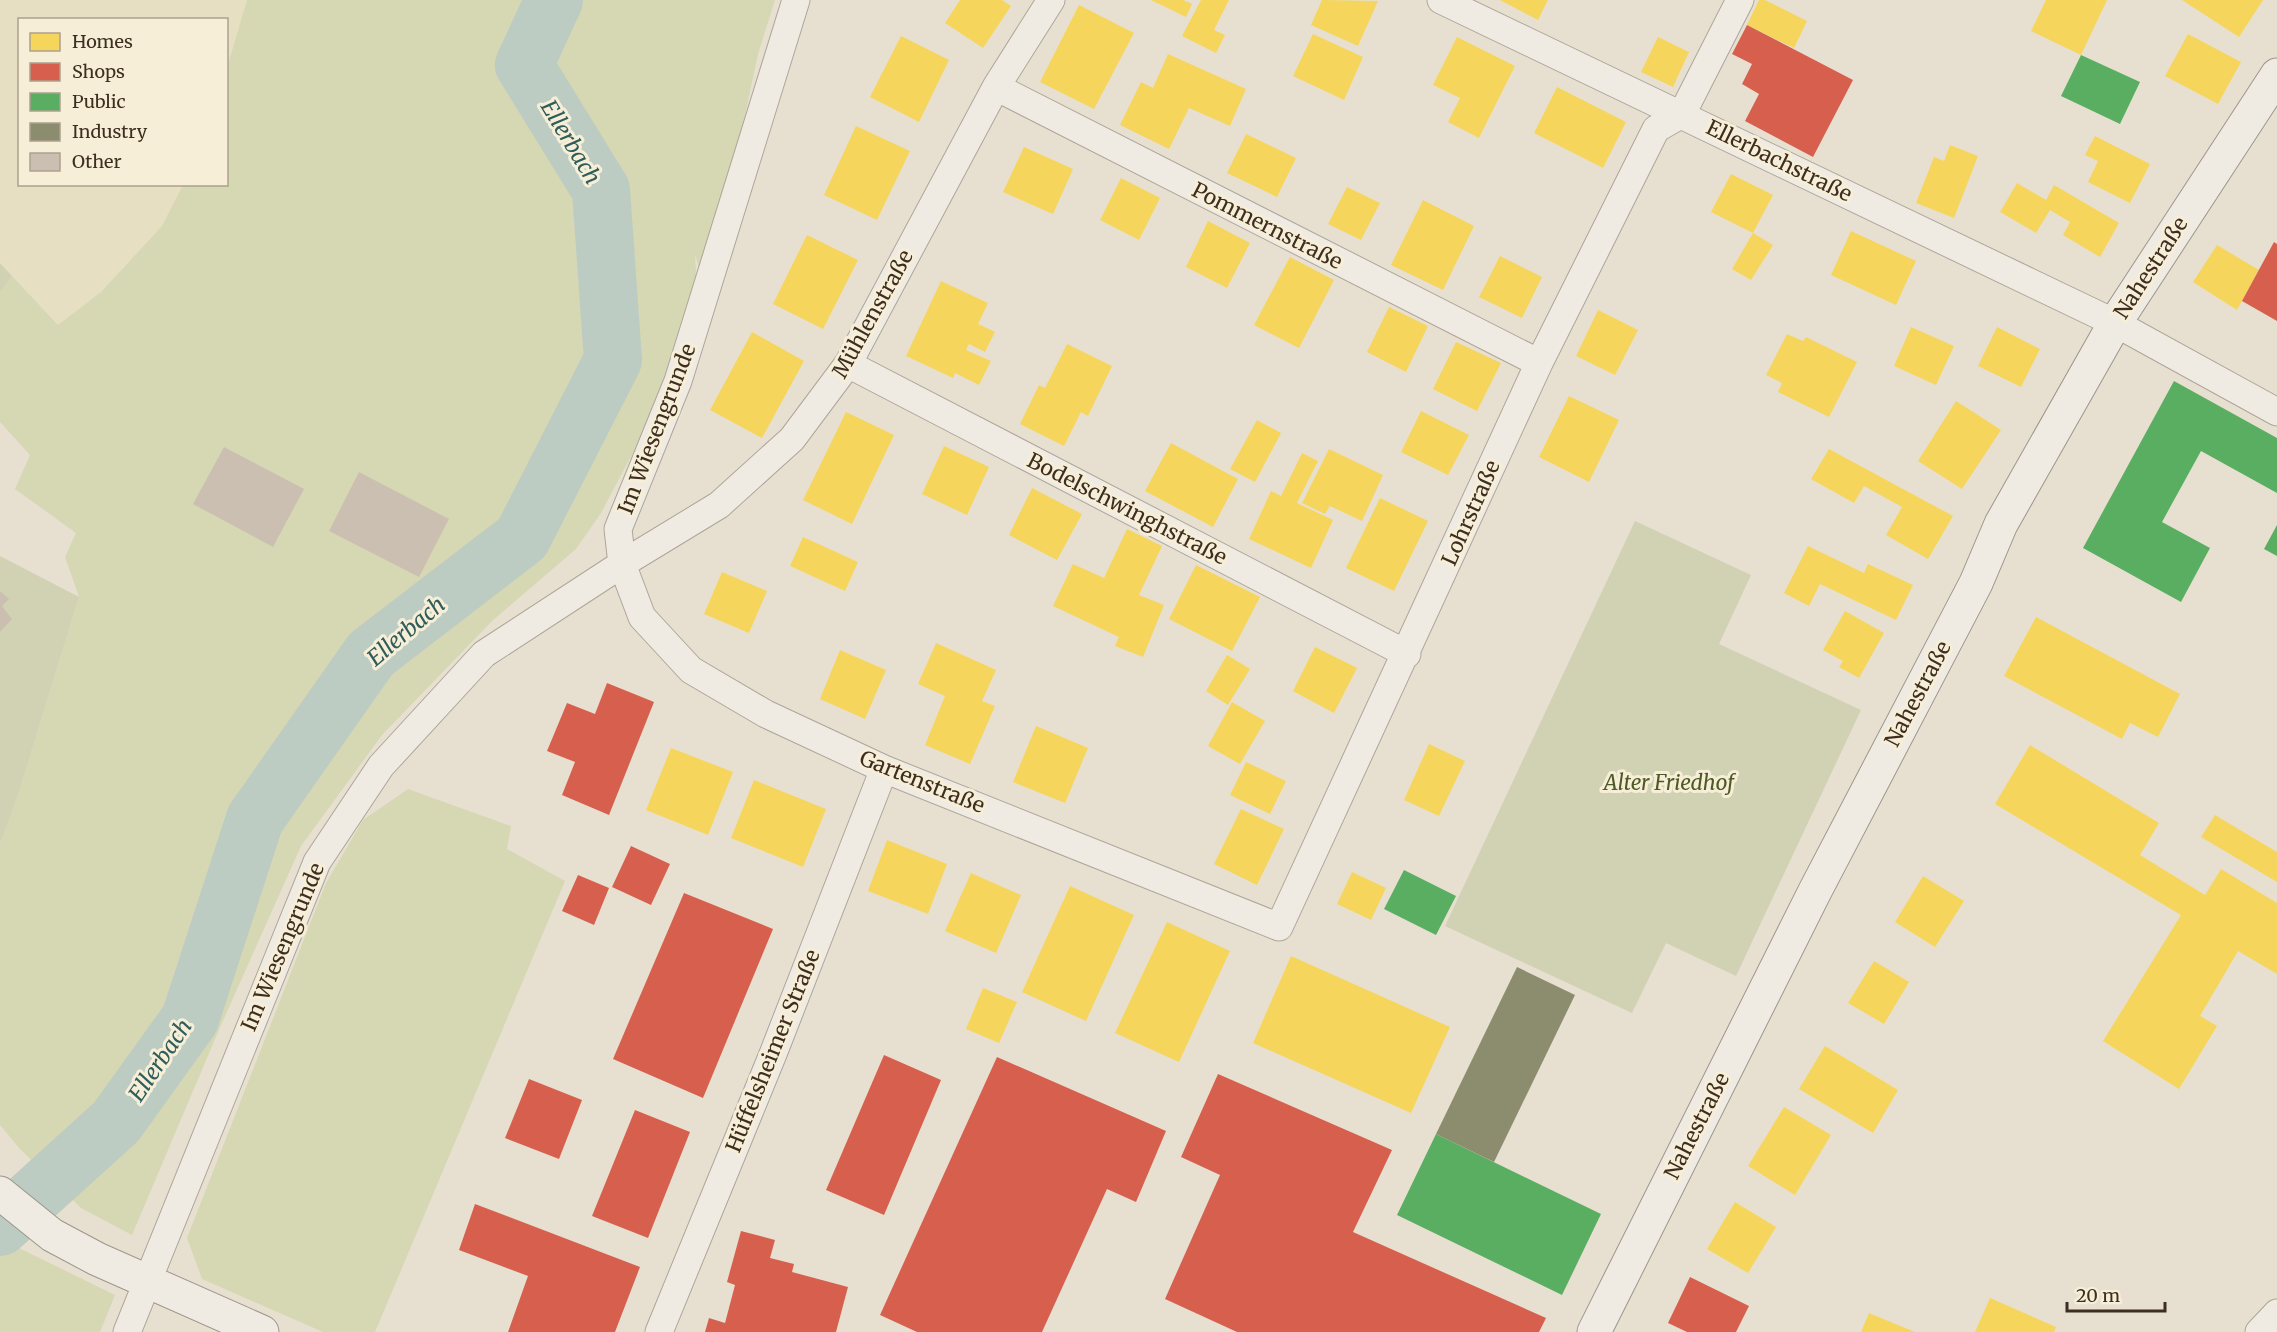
<svg xmlns="http://www.w3.org/2000/svg" width="2277" height="1332" font-family="Merriweather,serif">
<style>
.farmland{fill:#e6dfc2}
.green{fill:#d6d7b3}
.cemetery{fill:#d1d1b3}
.homes{fill:#f6d55c}
.shops{fill:#d6604d}
.public{fill:#5aae61}
.industry{fill:#8c8c6e}
.lines{fill:none;stroke-linecap:round;stroke-linejoin:round}
.river{stroke:#bcccc2;stroke-width:58}
.building{fill:#cbbfb2}
.street-casing{stroke:#ada599;stroke-width:29}
.secondary-casing{stroke:#9c958a;stroke-width:35}
.street{stroke:#efebe3;stroke-width:27}
.secondary{stroke:#efebe3;stroke-width:33}
.labels{text-anchor:middle;stroke-width:6;stroke-linejoin:round;paint-order:stroke}
.street-label{font-size:21px;fill:#3d2e20;stroke:#f7eed8}
.park-label{font-size:21px;font-style:italic;fill:#4d5a26;stroke:#f7eed8}
.water-label{font-size:22px;font-style:italic;fill:#2f5d5a;stroke:#f7eed8}
</style>
<rect width="100%" height="100%" fill="#e7e0d1"/>
<path class="farmland" d="M 0,0 L 247,0 L 227,68 L 226,20 L 20,20 L 20,184 L 183,185 L 162,226 L 101,292 L 58,325 L 0,263 Z"/>
<path class="green" d="M 247,0 L 775,0 L 758,54 L 707,293 L 695,254 L 698,311 L 637,445 L 601,513 L 576,549 L 492,621 L 382,735 L 301,846 L 218,1032 L 132,1235 L 81,1208 L 20,1149 L 0,1125 L 0,844 L 18,795 L 79,597 L 65,557 L 76,533 L 15,489 L 30,455 L 0,422 L 0,293 L 12,276 L 58,325 L 101,292 L 162,226 L 183,185 L 226,184 L 227,68 Z
M 408,789 L 511,826 L 507,849 L 565,881 L 375,1332 L 323,1332 L 202,1279 L 187,1238 L 326,883 L 363,820 Z
M 0,1228 L 21,1249 L 115,1295 L 100,1332 L 0,1332 Z"/>
<path class="cemetery" d="M 0,263 L 12,276 L 0,293 Z
M 1635,521 L 1751,575 L 1719,644 L 1861,710 L 1736,976 L 1666,943 L 1632,1013 L 1445,926 Z
M 0,556 L 79,597 L 18,795 L 0,844 Z"/>
<path class="homes" d="M 960,0 L 1002,0 L 1011,6 L 983,48 L 945,23 Z
M 1151,0 L 1183,0 L 1192,4 L 1186,17 Z
M 1201,0 L 1229,0 L 1214,30 L 1225,35 L 1216,53 L 1182,36 Z
M 1322,0 L 1378,1 L 1358,46 L 1311,25 Z
M 1500,0 L 1548,0 L 1538,20 Z
M 1759,0 L 1765,0 L 1807,21 L 1794,48 L 1747,25 Z
M 2046,0 L 2107,0 L 2081,55 L 2031,31 Z
M 2182,0 L 2263,0 L 2239,37 Z
M 1079,5 L 1134,33 L 1094,109 L 1040,82 Z
M 1313,34 L 1363,57 L 1344,100 L 1293,76 Z
M 2188,34 L 2241,62 L 2218,104 L 2165,76 Z
M 901,36 L 949,60 L 919,122 L 870,97 Z
M 1457,37 L 1515,66 L 1479,138 L 1448,122 L 1460,98 L 1433,85 Z
M 1658,37 L 1689,52 L 1673,87 L 1641,72 Z
M 1168,54 L 1246,89 L 1230,126 L 1189,108 L 1169,149 L 1120,125 L 1141,82 L 1153,88 Z
M 1557,87 L 1626,122 L 1603,168 L 1534,133 Z
M 856,126 L 910,151 L 877,220 L 824,195 Z
M 1246,134 L 1296,158 L 1277,197 L 1227,173 Z
M 2095,136 L 2150,164 L 2130,203 L 2088,182 L 2098,161 L 2085,155 Z
M 1950,145 L 1978,156 L 1954,218 L 1916,203 L 1934,157 L 1944,161 Z
M 1024,147 L 1073,169 L 1053,214 L 1003,192 Z
M 1731,174 L 1773,195 L 1753,233 L 1711,212 Z
M 1121,178 L 1160,198 L 1139,240 L 1100,220 Z
M 2017,183 L 2046,200 L 2054,185 L 2119,223 L 2100,257 L 2063,235 L 2070,222 L 2050,210 L 2036,233 L 2000,212 Z
M 1347,187 L 1380,203 L 1361,240 L 1328,224 Z
M 1423,200 L 1474,226 L 1443,290 L 1391,265 Z
M 1208,221 L 1250,243 L 1227,288 L 1186,267 Z
M 1851,231 L 1916,261 L 1896,305 L 1831,275 Z
M 1753,233 L 1773,245 L 1751,280 L 1732,269 Z
M 807,235 L 858,260 L 823,329 L 773,304 Z
M 2217,245 L 2259,270 L 2237,310 L 2193,282 Z
M 1500,256 L 1542,277 L 1522,318 L 1479,297 Z
M 1290,257 L 1334,280 L 1299,348 L 1254,325 Z
M 941,281 L 988,303 L 978,324 L 995,332 L 985,352 L 969,344 L 966,350 L 991,361 L 979,385 L 955,373 L 953,378 L 906,356 Z
M 1389,307 L 1428,326 L 1406,372 L 1367,352 Z
M 1598,310 L 1638,330 L 1615,375 L 1576,356 Z
M 1911,327 L 1954,346 L 1936,385 L 1894,366 Z
M 1997,327 L 2040,349 L 2021,387 L 1978,366 Z
M 752,332 L 804,361 L 762,438 L 710,410 Z
M 1787,334 L 1803,341 L 1806,337 L 1857,362 L 1829,417 L 1778,392 L 1782,383 L 1766,375 Z
M 1456,342 L 1501,363 L 1477,411 L 1433,389 Z
M 1067,344 L 1112,366 L 1088,416 L 1081,412 L 1064,446 L 1020,424 L 1039,385 L 1045,388 Z
M 1569,396 L 1619,420 L 1589,482 L 1539,457 Z
M 1956,401 L 2001,430 L 1962,489 L 1918,461 Z
M 1421,411 L 1469,435 L 1448,475 L 1401,452 Z
M 846,412 L 894,435 L 852,524 L 803,500 Z
M 1257,420 L 1281,433 L 1255,482 L 1230,469 Z
M 1171,443 L 1238,479 L 1213,527 L 1145,491 Z
M 944,446 L 989,467 L 967,515 L 922,494 Z
M 1329,449 L 1383,475 L 1362,521 L 1330,506 L 1325,514 L 1302,503 Z
M 1829,449 L 1953,516 L 1928,559 L 1886,535 L 1902,507 L 1864,486 L 1854,503 L 1811,479 Z
M 1302,453 L 1318,461 L 1297,503 L 1333,520 L 1311,568 L 1249,539 L 1271,491 L 1281,496 Z
M 1032,488 L 1082,514 L 1057,560 L 1009,535 Z
M 1380,498 L 1428,521 L 1394,591 L 1346,568 Z
M 1127,529 L 1162,546 L 1139,595 L 1164,605 L 1143,657 L 1115,646 L 1119,637 L 1053,606 L 1073,564 L 1104,578 Z
M 803,537 L 858,562 L 845,591 L 790,566 Z
M 1808,546 L 1864,573 L 1868,564 L 1913,585 L 1896,620 L 1820,584 L 1809,606 L 1784,593 Z
M 1196,565 L 1260,597 L 1232,651 L 1169,619 Z
M 722,572 L 767,591 L 749,633 L 704,614 Z
M 1845,611 L 1884,633 L 1859,678 L 1839,667 L 1843,661 L 1823,650 Z
M 2036,617 L 2180,694 L 2158,737 L 2130,723 L 2122,739 L 2004,676 Z
M 936,643 L 996,670 L 982,701 L 995,706 L 970,764 L 925,745 L 945,696 L 918,684 Z
M 1315,647 L 1357,668 L 1334,713 L 1293,691 Z
M 840,650 L 886,670 L 865,719 L 820,699 Z
M 1227,655 L 1250,669 L 1228,705 L 1206,691 Z
M 1232,702 L 1265,721 L 1240,764 L 1208,746 Z
M 1036,726 L 1088,748 L 1065,803 L 1013,782 Z
M 1429,744 L 1465,761 L 1439,816 L 1404,800 Z
M 2030,745 L 2159,823 L 2140,855 L 2205,895 L 2221,869 L 2277,903 L 2277,974 L 2238,951 L 2200,1016 L 2217,1026 L 2179,1089 L 2103,1041 L 2181,915 L 1995,804 Z
M 671,748 L 733,772 L 708,835 L 646,810 Z
M 1246,762 L 1286,781 L 1270,814 L 1230,795 Z
M 754,780 L 826,809 L 803,867 L 731,838 Z
M 1241,809 L 1284,829 L 1257,885 L 1214,864 Z
M 2215,815 L 2277,852 L 2277,882 L 2201,837 Z
M 887,840 L 947,864 L 928,914 L 868,891 Z
M 1352,872 L 1386,888 L 1371,920 L 1337,904 Z
M 971,873 L 1021,895 L 996,953 L 945,931 Z
M 1923,876 L 1964,901 L 1935,947 L 1895,922 Z
M 1070,886 L 1134,915 L 1086,1021 L 1022,992 Z
M 1167,922 L 1230,951 L 1179,1062 L 1115,1033 Z
M 1291,956 L 1450,1027 L 1411,1113 L 1253,1043 Z
M 1874,961 L 1909,982 L 1884,1024 L 1848,1003 Z
M 983,988 L 1017,1002 L 999,1043 L 966,1029 Z
M 1825,1046 L 1898,1090 L 1873,1133 L 1799,1089 Z
M 1784,1107 L 1831,1135 L 1795,1195 L 1748,1166 Z
M 1735,1202 L 1776,1227 L 1748,1273 L 1707,1249 Z
M 1990,1298 L 2056,1327 L 2054,1332 L 1975,1332 Z
M 1869,1313 L 1915,1332 L 1861,1332 Z"/>
<path class="shops" d="M 1747,25 L 1853,80 L 1813,157 L 1745,121 L 1759,94 L 1742,84 L 1752,64 L 1732,54 Z
M 2274,242 L 2277,244 L 2277,321 L 2242,301 Z
M 607,683 L 654,702 L 609,815 L 562,795 L 575,762 L 547,751 L 567,703 L 595,714 Z
M 631,846 L 670,864 L 651,905 L 612,887 Z
M 578,875 L 609,888 L 594,925 L 562,911 Z
M 684,893 L 773,929 L 703,1098 L 613,1059 Z
M 884,1055 L 941,1080 L 884,1215 L 826,1190 Z
M 997,1057 L 1166,1131 L 1136,1202 L 1107,1189 L 1042,1332 L 917,1332 L 880,1315 Z
M 1218,1074 L 1392,1150 L 1353,1232 L 1546,1318 L 1539,1332 L 1237,1332 L 1165,1299 L 1220,1175 L 1181,1157 Z
M 529,1079 L 582,1100 L 559,1159 L 505,1138 Z
M 635,1110 L 690,1132 L 648,1238 L 592,1216 Z
M 475,1204 L 640,1267 L 615,1332 L 508,1332 L 528,1276 L 459,1250 Z
M 741,1231 L 775,1240 L 770,1258 L 794,1264 L 792,1272 L 848,1287 L 836,1332 L 705,1332 L 709,1318 L 725,1323 L 735,1285 L 727,1282 Z
M 1690,1277 L 1749,1306 L 1736,1332 L 1687,1332 L 1668,1323 Z"/>
<path class="public" d="M 2081,55 L 2140,82 L 2120,124 L 2061,96 Z
M 2174,381 L 2277,438 L 2277,493 L 2201,451 L 2162,522 L 2210,548 L 2181,602 L 2083,548 Z
M 2277,525 L 2277,556 L 2264,549 Z
M 1404,870 L 1456,896 L 1436,935 L 1384,909 Z
M 1436,1134 L 1601,1214 L 1562,1295 L 1397,1215 Z"/>
<path class="industry" d="M 1517,967 L 1575,995 L 1494,1162 L 1436,1134 Z"/>
<g class="lines">
<path class="river" d="M 0,1227 L 116,1122 L 190,1019 L 255,819 L 371,654 L 522,538 L 613,360 L 601,190 L 524,65 L 554,0"/>
</g>
<path class="building" d="M 224,447 L 304,489 L 273,547 L 193,504 Z
M 359,472 L 449,519 L 419,577 L 329,531 Z
M 0,591 L 9,599 L 2,606 L 12,619 L 0,632 Z"/>
<g class="lines">
<g class="street-casing">
<path id="street" d="M 1051,0 L 996,87 L 848,364 L 792,439 L 719,505 L 622,564 L 642,617 L 691,670 L 766,714 L 884,769 L 1279,927 L 1539,363 L 1656,129 L 1682,114 L 1740,0
M 1441,0 L 2115,323 L 2277,412
M 996,87 L 1539,363
M 848,364 L 1407,654
M 127,1332 L 317,862 L 381,766 L 484,654 L 622,564 L 618,529 L 678,381 L 796,0
M 659,1332 L 773,1054 L 884,769
M 2259,1332 L 2277,1313"/>
</g>
<g class="secondary-casing">
<path id="secondary" d="M 0,1193 L 52,1235 L 97,1259 L 262,1332
M 1594,1332 L 1815,891 L 1976,583 L 2001,524 L 2115,323 L 2277,75"/>
</g>
<use href="#street" class="street"/>
<use href="#secondary" class="secondary"/>
</g>
<g class="labels">
<g class="street-label">
<text transform="translate(1779 161) rotate(26)" y="7">Ellerbachstraße</text>
<text transform="translate(1267 226) rotate(27)" y="7">Pommernstraße</text>
<text transform="translate(2151 268) rotate(-57)" y="7">Nahestraße</text>
<text transform="translate(873 314) rotate(-61)" y="7">Mühlenstraße</text>
<text transform="translate(657 429) rotate(-69)" y="7">Im Wiesengrunde</text>
<text transform="translate(1127 509) rotate(27)" y="7">Bodelschwinghstraße</text>
<text transform="translate(1471 513) rotate(-66)" y="7">Lohrstraße</text>
<text transform="translate(1918 694) rotate(-62)" y="7">Nahestraße</text>
<text transform="translate(922 782) rotate(22)" y="7">Gartenstraße</text>
<text transform="translate(283 947) rotate(-67)" y="7">Im Wiesengrunde</text>
<text transform="translate(773 1051) rotate(-68)" y="7">Hüffelsheimer Straße</text>
<text transform="translate(1697 1126) rotate(-63)" y="7">Nahestraße</text>
</g>
<g class="park-label">
<text x="1669" y="790">Alter Friedhof</text>
</g>
<g class="water-label">
<text transform="translate(571 142) rotate(59)" y="8">Ellerbach</text>
<text transform="translate(406 631) rotate(-40)" y="8">Ellerbach</text>
<text transform="translate(160 1060) rotate(-56)" y="8">Ellerbach</text>
</g>
</g>
<rect x="18" y="18" width="210" height="168" fill="#f7eed8" stroke="#ada18e" stroke-width="1.5"/>
<rect x="30" y="33" width="30" height="18" fill="#f6d55c" stroke="#ada18e" stroke-width="1.5"/>
<text x="72" y="48" font-size="18" fill="#3d2e20">Homes</text>
<rect x="30" y="63" width="30" height="18" fill="#d6604d" stroke="#ada18e" stroke-width="1.5"/>
<text x="72" y="78" font-size="18" fill="#3d2e20">Shops</text>
<rect x="30" y="93" width="30" height="18" fill="#5aae61" stroke="#ada18e" stroke-width="1.5"/>
<text x="72" y="108" font-size="18" fill="#3d2e20">Public</text>
<rect x="30" y="123" width="30" height="18" fill="#8c8c6e" stroke="#ada18e" stroke-width="1.5"/>
<text x="72" y="138" font-size="18" fill="#3d2e20">Industry</text>
<rect x="30" y="153" width="30" height="18" fill="#cbbfb2" stroke="#ada18e" stroke-width="1.5"/>
<text x="72" y="168" font-size="18" fill="#3d2e20">Other</text>
<path d="M2067 1302v9h98v-9" fill="none" stroke="#3d2e20" stroke-width="3"/>
<text x="2076" y="1302" font-size="18" fill="#3d2e20" stroke="#f7eed8" stroke-width="4.5" paint-order="stroke">20 m</text>
</svg>
